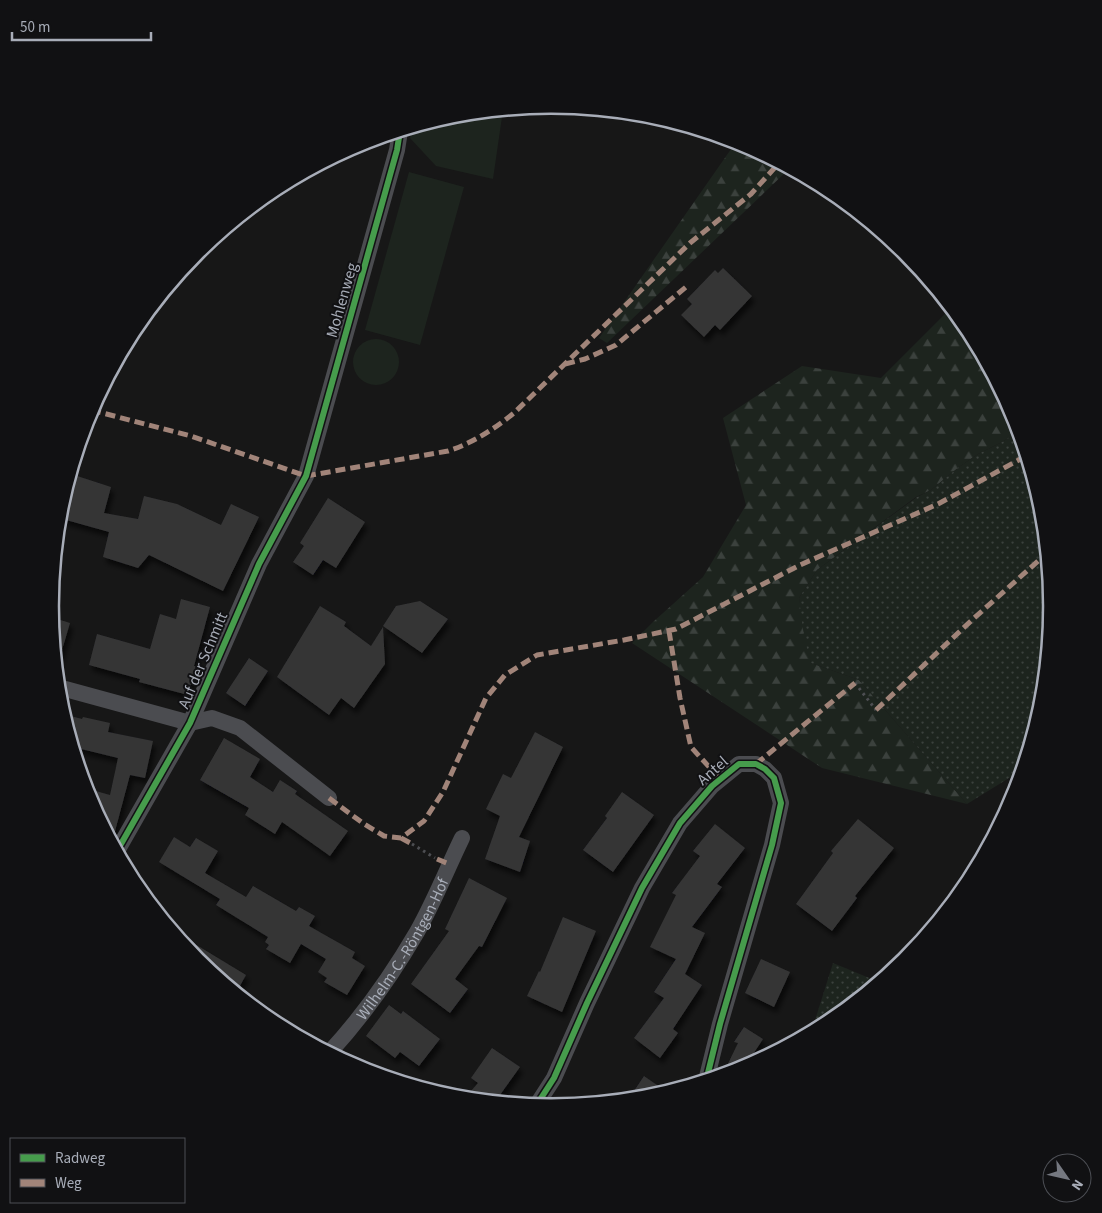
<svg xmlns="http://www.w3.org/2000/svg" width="1102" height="1213" font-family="'Source Sans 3',sans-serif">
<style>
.forest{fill:url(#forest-firs)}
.garden{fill:url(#garden-dots)}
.pitch{fill:#1d241e}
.building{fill:#353536;filter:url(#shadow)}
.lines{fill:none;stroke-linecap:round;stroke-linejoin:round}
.path{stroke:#4d4e52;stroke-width:3;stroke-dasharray:2.5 4;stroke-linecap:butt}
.street{stroke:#4b4c50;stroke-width:16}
.quiet{stroke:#a18479;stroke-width:5;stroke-dasharray:10 5;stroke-linecap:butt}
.cycleway-casing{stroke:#111113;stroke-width:9}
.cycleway{stroke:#469c4c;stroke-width:6}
.labels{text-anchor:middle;stroke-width:4;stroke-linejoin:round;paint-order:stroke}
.street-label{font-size:16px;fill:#a8adb8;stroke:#111113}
.rim{fill:none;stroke:#a8adb8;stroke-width:2.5}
</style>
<defs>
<pattern id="forest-firs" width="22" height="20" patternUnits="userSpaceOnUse" patternTransform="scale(1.25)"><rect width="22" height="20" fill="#1d241e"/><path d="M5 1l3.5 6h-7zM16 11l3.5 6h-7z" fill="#3b413d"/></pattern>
<pattern id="garden-dots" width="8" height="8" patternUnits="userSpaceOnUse" patternTransform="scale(1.25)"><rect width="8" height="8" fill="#1d241e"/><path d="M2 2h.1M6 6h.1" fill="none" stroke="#3b413d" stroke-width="1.8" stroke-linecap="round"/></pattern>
<filter id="shadow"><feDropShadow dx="3" dy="5.5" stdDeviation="2.5" flood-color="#0009"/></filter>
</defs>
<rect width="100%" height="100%" fill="#171717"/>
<path class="forest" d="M 736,142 L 743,144 L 789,169 L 607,343 L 599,338 Z
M 951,308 L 968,328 L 1014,415 L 1019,431 L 1002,442 L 978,454 L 959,467 L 931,490 L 916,497 L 817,570 L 799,598 L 811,663 L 859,680 L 967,804 L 822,768 L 632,643 L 653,622 L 703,577 L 746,505 L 723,418 L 802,366 L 881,378 Z"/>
<path class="garden" d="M 1019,431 L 1042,509 L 1052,607 L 1042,705 L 1022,770 L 967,804 L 859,680 L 811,663 L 804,637 L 799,598 L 817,570 L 917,497 L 931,490 L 959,467 L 978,454 L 1002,442 Z
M 833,963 L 879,982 L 829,1023 L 811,1033 Z"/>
<path class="pitch" d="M 503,110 L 493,179 L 436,166 L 410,138 L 412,128 L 454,115 Z
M 409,172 L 464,187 L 420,345 L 365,330 Z
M353 362a23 23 0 1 1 46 0a23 23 0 1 1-46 0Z"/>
<path class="building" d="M 723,268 L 752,296 L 720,330 L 715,325 L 704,337 L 681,315 L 692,304 L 687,299 L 715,270 L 718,273 Z
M 71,474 L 111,487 L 104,513 L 138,519 L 144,496 L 177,504 L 221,525 L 231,504 L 259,517 L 223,591 L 149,555 L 138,568 L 103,557 L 109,532 L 59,518 Z
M 328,498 L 365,522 L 336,568 L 323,560 L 313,575 L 293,562 L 304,546 L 300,543 Z
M 181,599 L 210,607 L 194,666 L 196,666 L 188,695 L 139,682 L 140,679 L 89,665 L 97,634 L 150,649 L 160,614 L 176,619 Z
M 420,601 L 448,619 L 422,653 L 383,626 L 396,606 Z
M 320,606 L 346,622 L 344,626 L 371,646 L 383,627 L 385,664 L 354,708 L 341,698 L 329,715 L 277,677 Z
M 51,617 L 70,623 L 57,667 L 56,667 Z
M 249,658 L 268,671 L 245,706 L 226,693 Z
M 63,714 L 82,719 L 83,717 L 110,723 L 108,732 L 153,741 L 145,778 L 130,775 L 114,835 L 107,834 L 104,828 L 105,821 L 100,820 L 88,798 L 85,788 L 110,795 L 118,758 L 73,747 Z
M 535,732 L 563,747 L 519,837 L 530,841 L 520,872 L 485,859 L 500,816 L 486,809 L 503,774 L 511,778 Z
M 224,738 L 260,759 L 250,777 L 273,792 L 280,780 L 297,791 L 295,794 L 348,831 L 330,856 L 282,822 L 275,834 L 245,815 L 249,808 L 200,780 Z
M 622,792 L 654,815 L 613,872 L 583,850 L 607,818 L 605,816 Z
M 858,819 L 894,848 L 855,896 L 857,898 L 832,931 L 796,904 L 833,853 L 831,851 Z
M 715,824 L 745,848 L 717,884 L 722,887 L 692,927 L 705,933 L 685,974 L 702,985 L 673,1029 L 678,1033 L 660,1058 L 634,1038 L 664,998 L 654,992 L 676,959 L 650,947 L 676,895 L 672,893 L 700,856 L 693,851 Z
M 174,837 L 190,847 L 196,838 L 218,851 L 205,873 L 246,897 L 253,886 L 296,911 L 299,907 L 315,916 L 309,926 L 355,952 L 352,958 L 365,966 L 347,995 L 324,982 L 327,978 L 318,972 L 326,959 L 301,944 L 290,963 L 266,949 L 269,945 L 265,942 L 268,937 L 216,905 L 220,899 L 159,862 Z
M 469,878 L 507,898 L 482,947 L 479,946 L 455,979 L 468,989 L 450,1013 L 411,984 L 449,931 L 445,929 Z
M 563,917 L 596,931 L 562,1012 L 527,996 L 539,971 L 540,972 Z
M 180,935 L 246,975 L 236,993 L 197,961 L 178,938 Z
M 761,959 L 790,972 L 774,1007 L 745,993 Z
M 389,1005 L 401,1014 L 403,1011 L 440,1039 L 419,1066 L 400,1052 L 395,1058 L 366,1036 Z
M 744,1027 L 763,1039 L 744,1068 L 722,1076 L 738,1043 L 734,1042 Z
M 492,1048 L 520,1067 L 495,1102 L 464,1099 L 478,1083 L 471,1078 Z
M 644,1076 L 667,1092 L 648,1098 L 628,1100 Z"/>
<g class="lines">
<path class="path" d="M 855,683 L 876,710
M 412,844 L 435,858"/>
<g class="street">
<path d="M 58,687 L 190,723 L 212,718 L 240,728 L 329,798"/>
<path d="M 117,851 L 190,723 L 259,564 L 306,476 L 397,150 L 400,131"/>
<path id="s1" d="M 329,1053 C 363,1016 392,975 417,932 C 434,902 447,869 462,838"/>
<path d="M 536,1106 L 554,1078 L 587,1003 L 642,888 L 680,823 L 712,786 L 739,764 L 756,764 L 765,769 L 774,778 L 781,803 L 772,845 L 720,1024 L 706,1081"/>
</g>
<path class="quiet" d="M 565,364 L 585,359 L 616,345 L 686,287
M 91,410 L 191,436 L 306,476 L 448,451 C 473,443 494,429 514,413 L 690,243 L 751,194 L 779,163
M 669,631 L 680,698 L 691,747 L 720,779
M 876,710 L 972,620 L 1047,553
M 756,764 L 855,683
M 329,798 L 364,824 L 384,836 L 401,838 L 424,821 L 443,792 L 486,698 L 505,675 L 537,655 L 624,640 L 676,629 L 800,565 L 938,504 L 1026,456
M 401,838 L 412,844
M 437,859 L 449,864"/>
<g class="cycleway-casing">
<path id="cycleway" d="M 117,851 L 190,723 L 259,564 L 306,476 L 397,150 L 400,131
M 536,1106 L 554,1078 L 587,1003 L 642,888 L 680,823 L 712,786 L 739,764 L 756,764 L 765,769 L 774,778 L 781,803 L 772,845 L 720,1024 L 706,1081"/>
</g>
<use href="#cycleway" class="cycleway"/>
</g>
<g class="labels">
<g class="street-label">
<text transform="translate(341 300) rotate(-74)" y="6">Mohlenweg</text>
<text transform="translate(202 660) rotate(-67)" y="6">Auf der Schmitt</text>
<text transform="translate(712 770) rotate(-41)" y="6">Antel</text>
<text dy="6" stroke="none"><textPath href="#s1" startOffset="128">Wilhelm-C.-Röntgen-Hof</textPath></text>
</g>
</g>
<path d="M0 0H1102V1213H0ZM59 606a492 492 0 1 1 984 0a492 492 0 1 1-984 0Z" fill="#111113" fill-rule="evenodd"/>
<path class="rim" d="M59 606a492 492 0 1 1 984 0a492 492 0 1 1-984 0Z"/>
<rect x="10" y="1138" width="175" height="65" fill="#111113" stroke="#4d4f55"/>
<rect x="20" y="1154" width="25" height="8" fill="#469c4c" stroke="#4d4f55"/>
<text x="55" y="1163" font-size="15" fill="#a8adb8">Radweg</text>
<rect x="20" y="1179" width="25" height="8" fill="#a18479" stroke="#4d4f55"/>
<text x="55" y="1188" font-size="15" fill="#a8adb8">Weg</text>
<g transform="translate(1067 1178) rotate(124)"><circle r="24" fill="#111113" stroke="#4d4f55"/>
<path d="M0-4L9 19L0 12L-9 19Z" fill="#757880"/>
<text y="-8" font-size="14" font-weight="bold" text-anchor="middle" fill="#a8adb8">N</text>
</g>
<path d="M12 32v8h139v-8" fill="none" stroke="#a8adb8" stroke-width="2.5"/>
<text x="20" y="32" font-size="15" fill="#a8adb8" stroke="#111113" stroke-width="4" paint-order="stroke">50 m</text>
</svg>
